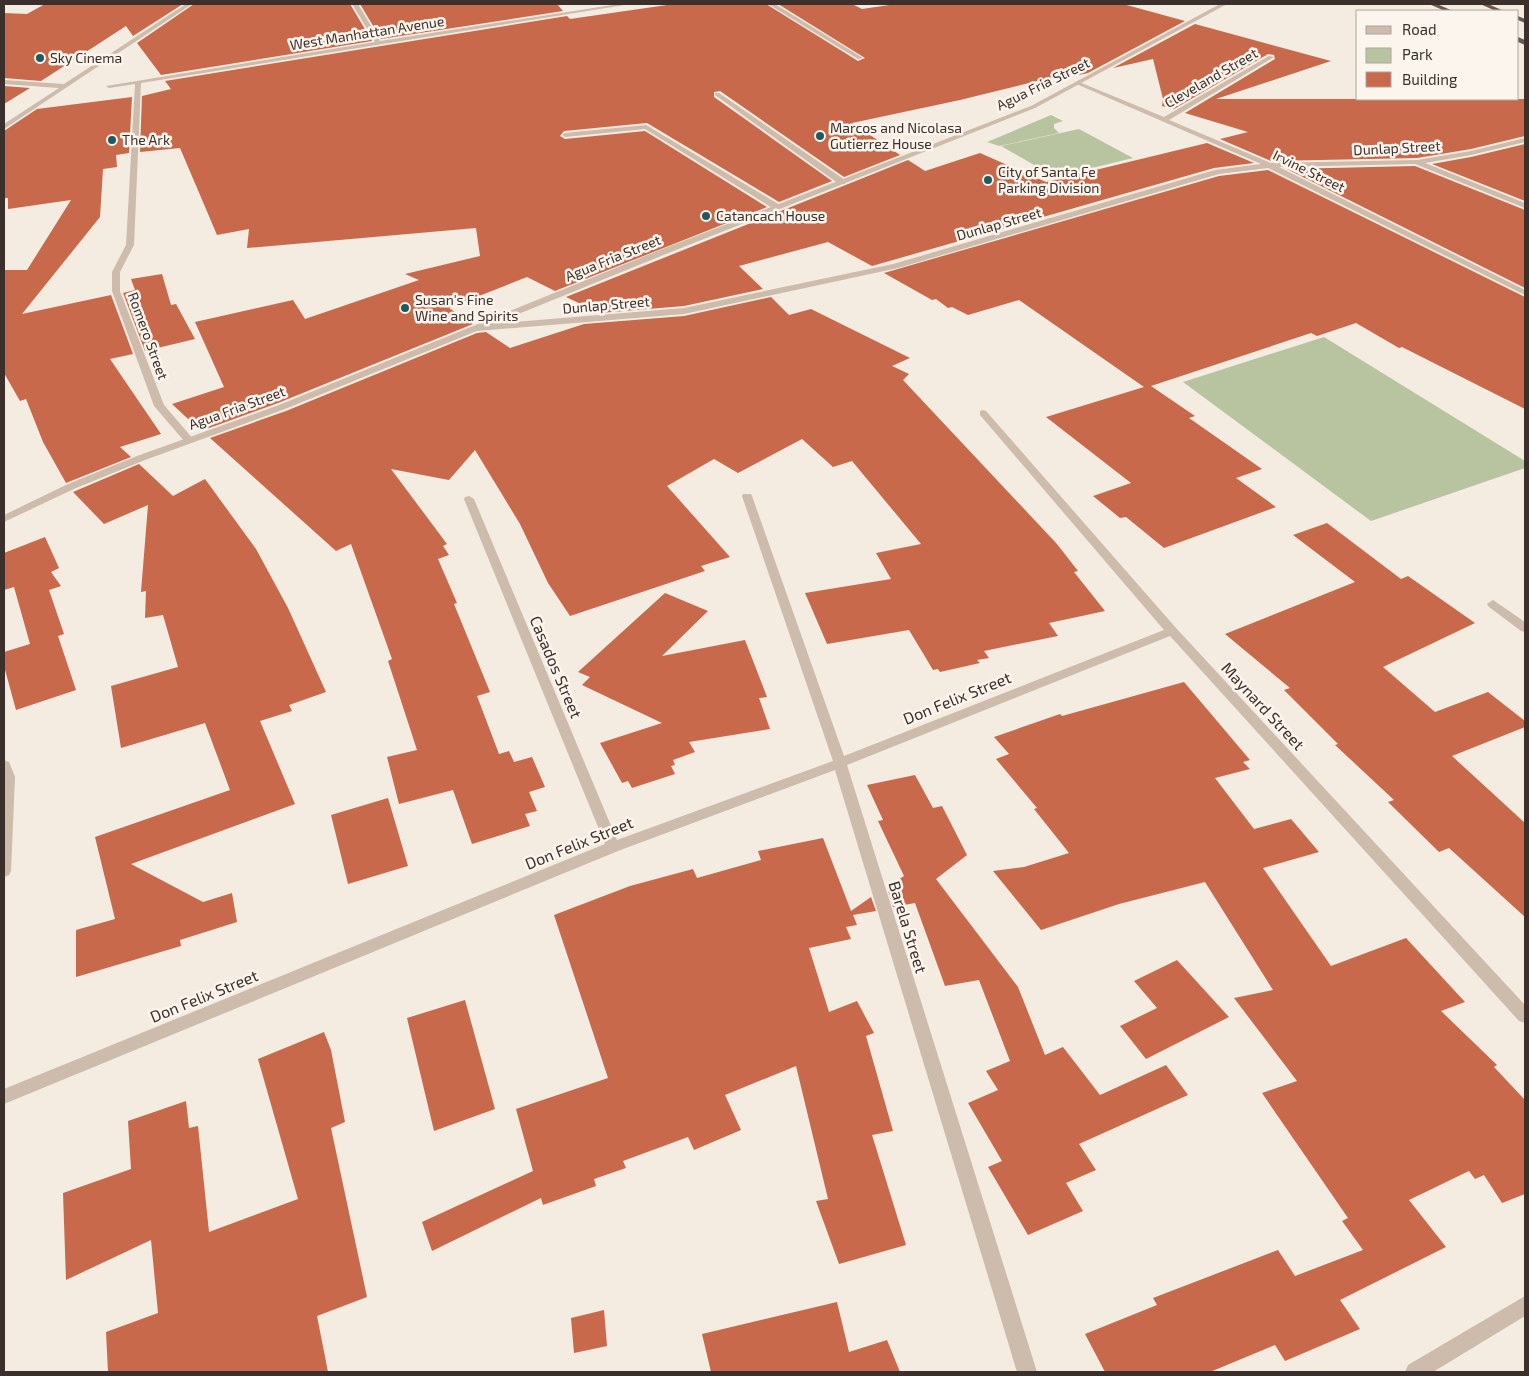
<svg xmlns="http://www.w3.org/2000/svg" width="1529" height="1376" font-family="'Exo 2',sans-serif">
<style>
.green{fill:#b8c4a0}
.building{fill:#c8694b}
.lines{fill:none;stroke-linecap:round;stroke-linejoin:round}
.service{fill:#cdbbac;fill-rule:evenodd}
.minor{fill:#cdbbac;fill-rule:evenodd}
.tertiary{fill:#cdbbac;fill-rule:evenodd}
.trunk{fill:#6c584f;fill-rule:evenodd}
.poi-dot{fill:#1f5a5e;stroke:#fbf5ee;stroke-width:2}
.labels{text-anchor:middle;stroke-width:5;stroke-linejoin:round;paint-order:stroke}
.far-street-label{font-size:14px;fill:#3b302b;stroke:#fbf5ee}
.far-poi-label{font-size:14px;fill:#3b302b;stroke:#fbf5ee;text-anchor:start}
.street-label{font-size:16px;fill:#3b302b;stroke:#fbf5ee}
</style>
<rect width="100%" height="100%" fill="#f4ebe1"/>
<path class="green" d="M 1051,115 L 1063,121 L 1054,124 L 1054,128 L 1059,133 L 999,146 L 987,142 Z
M 1079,129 L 1133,158 L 1055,177 L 1001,146 Z
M 1324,337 L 1525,461 L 1525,468 L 1371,521 L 1183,382 Z"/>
<path class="building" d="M 45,4 L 183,4 L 133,36 L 126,26 L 41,81 L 4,78 L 4,13 L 27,14 Z
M 194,4 L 350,4 L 372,41 L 161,75 L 137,43 Z
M 360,4 L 557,4 L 563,11 L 381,39 Z
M 674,4 L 766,4 L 858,61 L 865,58 L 778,4 L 852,4 L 862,9 L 896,4 L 1123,4 L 1185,21 L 1088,73 L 1069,77 L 1061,75 L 960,100 L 852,123 L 900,155 L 844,177 L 720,91 L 714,92 L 714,97 L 832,181 L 779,202 L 647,123 L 564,131 L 560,136 L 565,139 L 645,131 L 767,207 L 555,291 L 527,277 L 449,308 L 473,324 L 278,403 L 201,431 L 172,404 L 224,387 L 195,322 L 293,300 L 305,319 L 419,280 L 405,274 L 480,256 L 476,228 L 247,248 L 249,229 L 217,235 L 180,148 L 140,152 L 142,96 L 171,89 L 165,81 L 567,16 L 570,19 Z
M 1195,24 L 1331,61 L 1216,99 L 1525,99 L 1525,136 L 1471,149 L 1417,158 L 1271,161 L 1220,139 L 1248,132 L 1185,113 L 1275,59 L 1274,55 L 1268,54 L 1174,109 L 1162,106 L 1163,99 L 1153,59 L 1113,68 Z
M 4,86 L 30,88 L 4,104 Z
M 132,97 L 129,153 L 116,155 L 117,167 L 103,169 L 100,217 L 22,314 L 111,295 L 133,354 L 110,359 L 161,434 L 120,447 L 131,457 L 66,483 L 43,442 L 26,399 L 20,401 L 4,373 L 4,270 L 27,270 L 71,200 L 8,209 L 8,198 L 4,198 L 4,131 L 37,109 Z
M 1207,143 L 1254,163 L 1214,168 L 872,266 L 828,242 L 739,266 L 763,289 L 684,306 L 600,313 L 566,297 L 908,160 L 925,171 L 980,153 L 1046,182 Z
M 1525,144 L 1525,201 L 1432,164 L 1471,157 Z
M 1415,166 L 1525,210 L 1525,288 L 1287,169 Z
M 1268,170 L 1525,297 L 1525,409 L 1402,347 L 1399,348 L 1356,323 L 1317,336 L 1311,333 L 1151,386 L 1195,416 L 1189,418 L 1262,469 L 1236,478 L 1276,507 L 1164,548 L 1126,517 L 1120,518 L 1093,496 L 1131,483 L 1046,417 L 1144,387 L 1019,300 L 968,315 L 952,307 L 948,308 L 936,299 L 932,300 L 884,273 L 1219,176 Z
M 162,274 L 171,305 L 176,304 L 195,339 L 145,351 L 123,293 L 135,290 L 131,279 Z
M 771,297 L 789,315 L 811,309 L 910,358 L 892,366 L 909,374 L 903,380 L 1057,544 L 1078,571 L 1074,572 L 1105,611 L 1049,623 L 1058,636 L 984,651 L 989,658 L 977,660 L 980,663 L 940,672 L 938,669 L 933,670 L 909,630 L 827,644 L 805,593 L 891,579 L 876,553 L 921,544 L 852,461 L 833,467 L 802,439 L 738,473 L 714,459 L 667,486 L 730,557 L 701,566 L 705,571 L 570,616 L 548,583 L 520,524 L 475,450 L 449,480 L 391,469 L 447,544 L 443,546 L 449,555 L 438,559 L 457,603 L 454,604 L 490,692 L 477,696 L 499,754 L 509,751 L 514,762 L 532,757 L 545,787 L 529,792 L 537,811 L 525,814 L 530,826 L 472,844 L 453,790 L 399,804 L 387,757 L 417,750 L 388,661 L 392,659 L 351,544 L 336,551 L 210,438 L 286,411 L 477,333 L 486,332 L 510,348 L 584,324 L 684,316 Z
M 139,464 L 173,496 L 205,479 L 256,549 L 288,608 L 326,692 L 289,705 L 292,711 L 260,721 L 295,804 L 131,864 L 203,902 L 232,893 L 237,922 L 180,940 L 181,946 L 76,977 L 76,930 L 115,919 L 95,837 L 230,790 L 205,723 L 121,748 L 111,686 L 178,667 L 163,615 L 145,618 L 146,591 L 141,592 L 148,505 L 104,524 L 73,492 Z
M 1327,523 L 1401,579 L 1408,576 L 1475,623 L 1383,667 L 1435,712 L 1488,692 L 1525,721 L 1525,727 L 1452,756 L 1525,823 L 1525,917 L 1449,848 L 1439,852 L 1388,802 L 1394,800 L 1335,745 L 1338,744 L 1284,690 L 1290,688 L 1225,634 L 1355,582 L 1293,535 Z
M 45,537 L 59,568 L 51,572 L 61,586 L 49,590 L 64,634 L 58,636 L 76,690 L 16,710 L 4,666 L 4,652 L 30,644 L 14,587 L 4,590 L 4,553 Z
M 665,593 L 708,611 L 662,656 L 745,640 L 767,697 L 759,698 L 770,729 L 689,742 L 695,752 L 673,760 L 675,765 L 671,766 L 675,774 L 632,788 L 628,781 L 622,783 L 600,743 L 662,723 L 582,685 L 590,677 L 578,672 Z
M 1184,682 L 1250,760 L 1243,762 L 1250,769 L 1215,778 L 1254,829 L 1291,819 L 1319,852 L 1263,868 L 1331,966 L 1406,938 L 1465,1002 L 1441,1011 L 1497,1065 L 1494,1067 L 1525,1100 L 1525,1194 L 1502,1203 L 1484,1175 L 1475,1179 L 1469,1171 L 1409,1200 L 1446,1247 L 1340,1300 L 1360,1329 L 1285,1361 L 1275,1345 L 1210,1372 L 1105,1372 L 1085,1334 L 1157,1305 L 1153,1298 L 1278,1250 L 1295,1276 L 1363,1250 L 1342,1221 L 1348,1218 L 1262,1093 L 1297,1081 L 1234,998 L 1273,990 L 1205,882 L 1119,904 L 1041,930 L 993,871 L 1024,867 L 1069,853 L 1034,809 L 1037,808 L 996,759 L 1009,754 L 994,737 L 1060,714 L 1062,716 Z
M 915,775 L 933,808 L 942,806 L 967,855 L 936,879 L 1018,987 L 1045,1055 L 1063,1047 L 1100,1095 L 1166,1065 L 1188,1095 L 1079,1144 L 1096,1170 L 1066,1183 L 1083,1211 L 1028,1235 L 988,1167 L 1002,1161 L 968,1103 L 998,1090 L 986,1071 L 1010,1061 L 979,980 L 945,986 L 915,903 L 893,907 L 887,887 L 904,876 L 878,821 L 883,820 L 867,785 Z
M 388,798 L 408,866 L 348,884 L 331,815 Z
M 823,838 L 851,911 L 871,897 L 876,911 L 853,915 L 857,925 L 846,927 L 851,939 L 809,948 L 829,1012 L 857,1001 L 874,1033 L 866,1036 L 893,1131 L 872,1135 L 906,1245 L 839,1264 L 816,1201 L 828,1199 L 796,1066 L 725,1095 L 741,1130 L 694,1150 L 688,1137 L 623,1161 L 626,1168 L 594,1179 L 596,1186 L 543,1205 L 541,1198 L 432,1251 L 422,1222 L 533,1171 L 516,1109 L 608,1078 L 554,915 L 630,886 L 693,869 L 697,878 L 761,860 L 758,851 Z
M 1177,960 L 1229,1017 L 1146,1059 L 1120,1026 L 1157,1008 L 1134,981 Z
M 465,1000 L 495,1109 L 434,1131 L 407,1018 Z
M 324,1032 L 331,1050 L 345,1122 L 331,1128 L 367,1297 L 317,1316 L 328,1372 L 108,1372 L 106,1332 L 158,1313 L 151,1240 L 66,1280 L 63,1193 L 131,1169 L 128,1121 L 186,1101 L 189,1128 L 198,1126 L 209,1232 L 298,1199 L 258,1059 Z
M 837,1302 L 849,1352 L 887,1340 L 900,1372 L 711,1372 L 702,1334 Z
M 604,1310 L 607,1346 L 574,1353 L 571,1318 Z"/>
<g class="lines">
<path class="service" d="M 715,93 L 719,93 L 845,180 L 845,184 L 839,184 L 715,95 Z
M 646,125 L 780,205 L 781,207 L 774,209 L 645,129 L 565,137 L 562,135 L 565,133 Z"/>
<path class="minor" d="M 186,4 L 192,4 L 4,129 L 4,124 L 59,88 L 4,84 L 4,80 L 64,84 Z
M 352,4 L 358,4 L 380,41 L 619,4 L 631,4 L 141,83 L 134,245 L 120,272 L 120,291 L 164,405 L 194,440 L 189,443 L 185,442 L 154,406 L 112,291 L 112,272 L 126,245 L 135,84 L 109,88 L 106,86 L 375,42 Z
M 768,4 L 775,4 L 863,58 L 858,59 Z
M 1269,56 L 1274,57 L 1169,120 L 1271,163 L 1417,160 L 1471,151 L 1525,138 L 1525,142 L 1471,155 L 1425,163 L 1525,203 L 1525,208 L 1415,164 L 1279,167 L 1525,290 L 1525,295 L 1268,168 L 1219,174 L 898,268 L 684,314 L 477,331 L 473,328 L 477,325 L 684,308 L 893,264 L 1215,170 L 1261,164 L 1074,83 L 1079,82 L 1164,117 Z
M 983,410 L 986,411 L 1176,628 L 1525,1005 L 1525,1023 L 1519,1021 L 1170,636 L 847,765 L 1037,1372 L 1017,1372 L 835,770 L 618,851 L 4,1104 L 4,1089 L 605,844 L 464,499 L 465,497 L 469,496 L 474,499 L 617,840 L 833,761 L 742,496 L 743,494 L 751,494 L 752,496 L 844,756 L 1164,630 L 980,415 L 980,411 Z
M 1493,600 L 1525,622 L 1525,632 L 1521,631 L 1489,607 L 1487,604 Z
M 4,760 L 9,762 L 15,777 L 11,871 L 9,875 L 4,877 Z
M 1525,1296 L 1525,1316 L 1433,1372 L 1405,1372 L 1408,1365 Z"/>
<path class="tertiary" d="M 1220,4 L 1227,4 L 1035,108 L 666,254 L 285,409 L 145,460 L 76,488 L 4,522 L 4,515 L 68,484 L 137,456 L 279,405 L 660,250 L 1031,106 Z"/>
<path class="trunk" d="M 1429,4 L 1437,4 L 1453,11 L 1445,11 Z
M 1480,4 L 1488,4 L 1504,11 L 1496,11 Z
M 1518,16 L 1525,19 L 1525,23 L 1518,20 Z
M 1518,37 L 1525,40 L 1525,45 L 1518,42 Z"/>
</g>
<g class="poi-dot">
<circle cx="40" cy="58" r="5"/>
<circle cx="820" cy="136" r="5"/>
<circle cx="112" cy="140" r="5"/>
<circle cx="988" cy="180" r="5"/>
<circle cx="706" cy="216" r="5"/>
<circle cx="405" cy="308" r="5"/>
</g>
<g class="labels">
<g class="far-street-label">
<text transform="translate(367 33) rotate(-9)" y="5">West Manhattan Avenue</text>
<text transform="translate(1211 78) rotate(-30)" y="5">Cleveland Street</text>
<text transform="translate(1043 84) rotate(-26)" y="5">Agua Fria Street</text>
<text transform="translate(1397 148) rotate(-3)" y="5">Dunlap Street</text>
<text transform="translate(1309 171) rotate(26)" y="5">Irvine Street</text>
<text transform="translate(999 224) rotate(-16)" y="5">Dunlap Street</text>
<text transform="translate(613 258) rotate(-22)" y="5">Agua Fria Street</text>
<text transform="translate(606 305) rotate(-5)" y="5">Dunlap Street</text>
<text transform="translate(148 336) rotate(70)" y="5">Romero Street</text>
<text transform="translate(237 408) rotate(-20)" y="5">Agua Fria Street</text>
</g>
<g class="far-poi-label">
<text x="50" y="63">Sky Cinema</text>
<text x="830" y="133">Marcos and Nicolasa<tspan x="830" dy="16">Gutierrez House</tspan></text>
<text x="122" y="145">The Ark</text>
<text x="998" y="177">City of Santa Fe<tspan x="998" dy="16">Parking Division</tspan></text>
<text x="716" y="221">Catancach House</text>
<text x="415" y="305">Susan's Fine<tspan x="415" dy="16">Wine and Spirits</tspan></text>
</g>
<g class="street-label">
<text transform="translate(556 667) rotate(67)" y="6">Casados Street</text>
<text transform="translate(957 698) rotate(-22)" y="6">Don Felix Street</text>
<text transform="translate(1263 706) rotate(47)" y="6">Maynard Street</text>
<text transform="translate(579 843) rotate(-22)" y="6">Don Felix Street</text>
<text transform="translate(908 927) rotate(73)" y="6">Barela Street</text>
<text transform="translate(204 996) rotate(-22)" y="6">Don Felix Street</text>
</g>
</g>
<rect width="1529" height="1376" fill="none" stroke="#3b302b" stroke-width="10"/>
<rect x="1356" y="10" width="162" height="90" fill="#fbf5ee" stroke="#aea6a0"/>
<rect x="1366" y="26" width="25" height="8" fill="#cdbbac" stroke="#aea6a0"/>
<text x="1402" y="35" font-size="15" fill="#3b302b">Road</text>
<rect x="1366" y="48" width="25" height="15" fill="#b8c4a0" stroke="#aea6a0"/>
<text x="1402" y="60" font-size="15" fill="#3b302b">Park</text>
<rect x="1366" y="72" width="25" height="15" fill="#c8694b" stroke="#aea6a0"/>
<text x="1402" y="85" font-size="15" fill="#3b302b">Building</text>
</svg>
